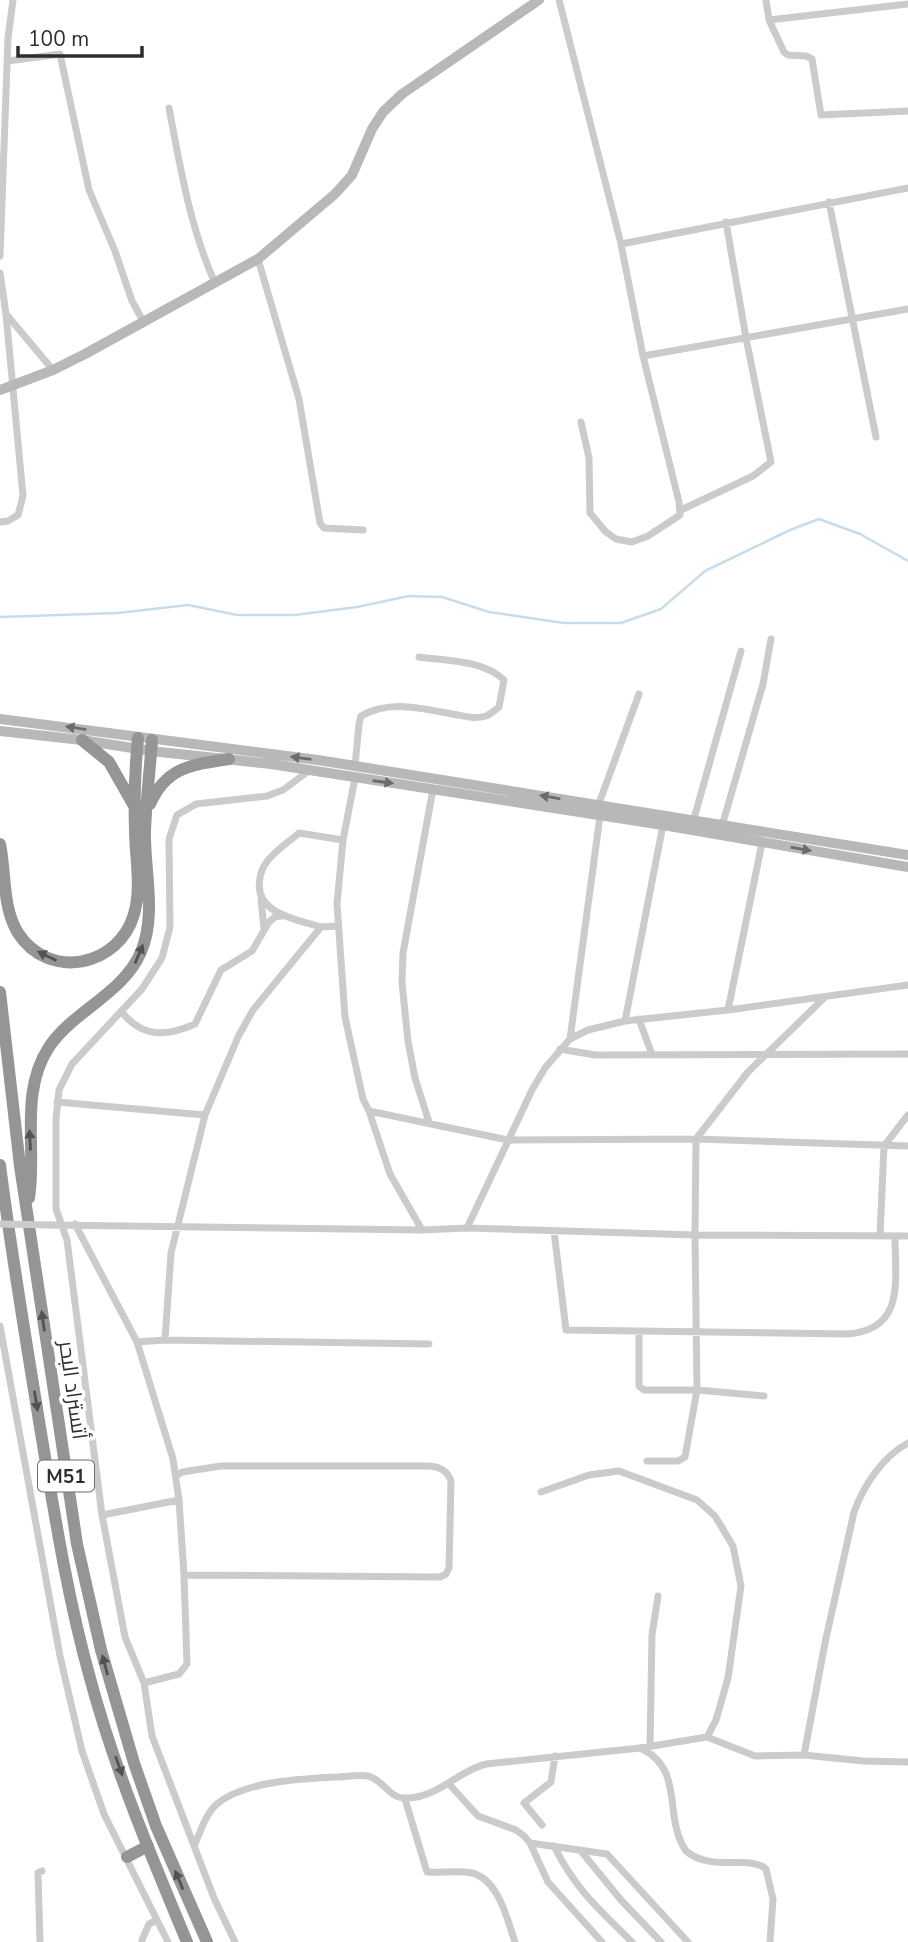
<svg xmlns="http://www.w3.org/2000/svg" width="908" height="1942" font-family="'Nunito Sans',Cairo,sans-serif">
<style>
.lines{fill:none;stroke-linecap:round;stroke-linejoin:round}
.stream{stroke:#c9dcea;stroke-width:2.5}
.street{stroke:#cbcbcb;stroke-width:7}
.secondary{stroke:#b8b8b8;stroke-width:10}
.highway{stroke:#959595;stroke-width:12}
.street-bridge{stroke:#cbcbcb;stroke-width:7}
.oneway{fill:#6c6c6c}
.oneway2{fill:#525252}
.labels{text-anchor:middle;stroke-width:7;stroke-linejoin:round;paint-order:stroke}
.shield{fill:#fff;stroke:#6d6d6d;stroke-width:2}
.shield-label{font-size:19px;font-weight:bold;fill:#2e2e2e}
.street-label{font-size:21px;fill:#2e2e2e;stroke:#fff}
</style>
<rect width="100%" height="100%" fill="#fff"/>
<g class="lines">
<path class="stream" d="M 0,617 L 118,613 L 188,605 L 237,615 L 295,615 L 357,607 L 409,596 L 442,597 L 489,612 L 564,623 L 621,623 L 661,609 L 705,571 L 790,530 L 819,519 L 860,534 L 908,561"/>
<path class="street" d="M 559,0 L 621,244 L 643,356 L 679,502 L 680,515 L 648,536 L 632,542 L 616,539 L 606,532 L 590,513 L 589,458 L 581,422
M 766,0 L 769,20 L 784,52 L 788,55 L 806,56 L 812,59 L 821,115 L 908,111
M 769,20 L 908,4
M 8,61 L 60,54 L 89,190 L 115,251 L 132,301 L 143,321
M 169,108 C 180,166 190,228 215,283
M 829,202 L 876,437
M 621,244 L 908,188
M 0,256 L 8,38 L 13,0
M 258,259 L 299,399 L 320,523 L 324,528 L 363,530
M 0,273 L 6,314 L 23,496 L 18,515 L 8,521 L 0,522
M 6,314 L 53,370
M 643,356 L 908,309
M 681,510 L 753,476 L 771,462 L 746,338 L 726,222
M 355,766 L 359,724 L 361,716 C 392,698 426,710 458,715 C 468,717 476,719 486,716 C 491,714 495,710 499,707 L 504,680 C 483,660 447,661 419,657
M 355,778 L 343,840 L 337,904 L 345,1017 L 363,1099 L 369,1111 L 390,1174 L 422,1230
M 598,806 L 639,694
M 693,822 L 741,651
M 722,826 L 763,684 L 771,639
M 261,899 L 264,929
M 321,927 C 295,919 253,913 260,878 C 261,872 263,867 266,863 C 275,850 288,843 299,833 L 343,840
M 728,1010 L 762,843
M 121,1011 C 142,1038 166,1037 195,1024 L 221,970 L 252,951 L 269,922 L 275,917 L 282,916
M 639,1019 L 652,1055
M 625,1021 L 663,825
M 570,1039 L 600,816
M 560,1049 L 595,1055 L 908,1054
M 57,1102 L 205,1115
M 369,1111 L 508,1140 L 696,1139 L 908,1146
M 429,1122 L 415,1078 L 408,1041 L 402,983 L 403,953 L 433,789
M 75,1224 L 137,1342 L 173,1459 L 179,1500 L 184,1575 L 187,1664 L 179,1674 L 144,1683
M 50,1225 L 422,1230 L 467,1228 L 695,1235 L 908,1236
M 467,1228 L 532,1090 L 545,1068 L 570,1039 L 588,1030 L 625,1021 L 728,1010 L 908,985
M 554,1231 L 566,1330 L 847,1334 C 906,1330 895,1280 895,1236
M 880,1236 L 884,1146 L 908,1115
M 0,1326 L 60,1656 L 82,1751 L 104,1814 L 168,1942
M 639,1332 L 639,1386 L 644,1390 L 697,1390 L 695,1235 L 696,1139 L 748,1072 L 824,998
M 165,1340 L 429,1344
M 137,1342 L 165,1340 L 171,1253 L 205,1115 L 238,1037 L 253,1010 L 321,927 L 338,926
M 647,1461 L 678,1461 L 685,1457 L 697,1390 L 764,1396
M 176,1476 L 182,1472 L 221,1466 L 429,1466 C 441,1467 447,1471 451,1481 L 449,1568 L 446,1574 L 440,1577 L 184,1575
M 541,1492 L 589,1475 L 619,1471 L 697,1500 L 715,1516 L 733,1546 L 741,1586 L 728,1678 L 716,1720 L 707,1737
M 102,1515 L 179,1500
M 650,1746 L 652,1635 L 658,1596
M 640,1748 C 686,1769 662,1815 686,1851 C 713,1873 749,1854 766,1869 L 773,1899 L 770,1942
M 804,1755 L 825,1643 L 854,1512 C 864,1485 883,1456 908,1443
M 449,1784 L 478,1816 L 516,1830 L 524,1836 L 530,1843 L 548,1882 L 602,1942
M 405,1799 L 427,1872 C 441,1873 458,1870 472,1873 C 499,1880 507,1919 515,1942
M 542,1825 L 524,1803 L 551,1782 L 555,1756
M 530,1843 L 607,1854 L 688,1942
M 194,1846 C 200,1833 206,1813 217,1804 C 244,1781 302,1779 336,1777 C 346,1777 358,1774 368,1776 C 382,1779 389,1797 403,1798 C 436,1800 457,1771 486,1764 L 640,1748 L 707,1737 L 755,1756 L 804,1755 L 863,1761 L 908,1762
M 554,1846 C 575,1889 599,1909 632,1942
M 580,1850 L 621,1900 L 661,1942
M 142,1940 L 149,1924 L 157,1920
M 40,1942 L 38,1873 L 42,1871
M 235,1942 L 214,1898 L 152,1736 L 144,1683 L 125,1637 L 102,1515 L 67,1240 L 56,1209 L 56,1119 L 59,1090 L 72,1064 L 142,989 L 162,958 L 170,927 L 169,839 L 177,815 L 196,804 L 267,796 L 283,790 L 310,770"/>
<path class="secondary" d="M 0,390 L 53,370 L 85,354 L 258,259 L 335,194 L 352,175 L 372,129 L 383,112 L 402,94 L 539,0
M 0,719 L 318,760 L 908,855
M 0,731 L 82,740 L 151,751 L 271,764 L 663,825 L 908,867"/>
<path class="highway" d="M 82,740 L 109,762 L 133,804
M 150,804 C 167,766 192,765 229,759
M 0,844 C 6,873 2,907 18,933 C 49,981 119,967 134,914 C 142,887 135,856 135,829 C 134,799 135,768 138,738
M 0,992 L 20,1166 L 77,1544 L 101,1650 L 134,1763 L 156,1826 L 207,1942
M 0,1165 C 11,1252 26,1340 40,1427 C 54,1511 67,1596 90,1678 C 114,1768 151,1856 187,1942
M 29,1198 C 37,1148 19,1093 49,1047 C 74,1010 123,994 141,952 C 157,914 144,870 145,831 C 146,801 150,770 152,740
M 127,1857 L 148,1846"/>
<path class="street-bridge" d="M 0,1224 L 50,1225"/>
</g>
<defs><path id="oneway-solid" d="M-6-.8H1V-3.2L6.5 0L1 3.2V.8H-6Z" transform="scale(1.75)"/></defs>
<g class="oneway">
<use href="#oneway-solid" transform="translate(76 728) rotate(-171)"/>
<use href="#oneway-solid" transform="translate(301 758) rotate(-173)"/>
<use href="#oneway-solid" transform="translate(383 782) rotate(8)"/>
<use href="#oneway-solid" transform="translate(550 797) rotate(-170)"/>
<use href="#oneway-solid" transform="translate(801 849) rotate(10)"/>
</g>
<g class="oneway2">
<use href="#oneway-solid" transform="translate(139 954) rotate(-67)"/>
<use href="#oneway-solid" transform="translate(47 956) rotate(-154)"/>
<use href="#oneway-solid" transform="translate(30 1140) rotate(-93)"/>
<use href="#oneway-solid" transform="translate(43 1321) rotate(-98)"/>
<use href="#oneway-solid" transform="translate(36 1401) rotate(81)"/>
<use href="#oneway-solid" transform="translate(105 1665) rotate(-105)"/>
<use href="#oneway-solid" transform="translate(119 1766) rotate(70)"/>
<use href="#oneway-solid" transform="translate(179 1880) rotate(-113)"/>
</g>
<g class="labels">
<rect class="shield" x="38" y="1460.5" width="56" height="31" rx="5"/>
<g class="shield-label">
<text x="66" y="1483">M51</text>
</g>
<g class="street-label">
<text transform="translate(73 1390) rotate(82)" y="7">أتستراد البحر</text>
</g>
</g>
<path d="M18 46v10h124v-10" fill="none" stroke="#2e2e2e" stroke-width="3.5"/>
<text x="28" y="46" font-size="21" fill="#2e2e2e" stroke="#ffffff" stroke-width="5" paint-order="stroke">100 m</text>
</svg>
